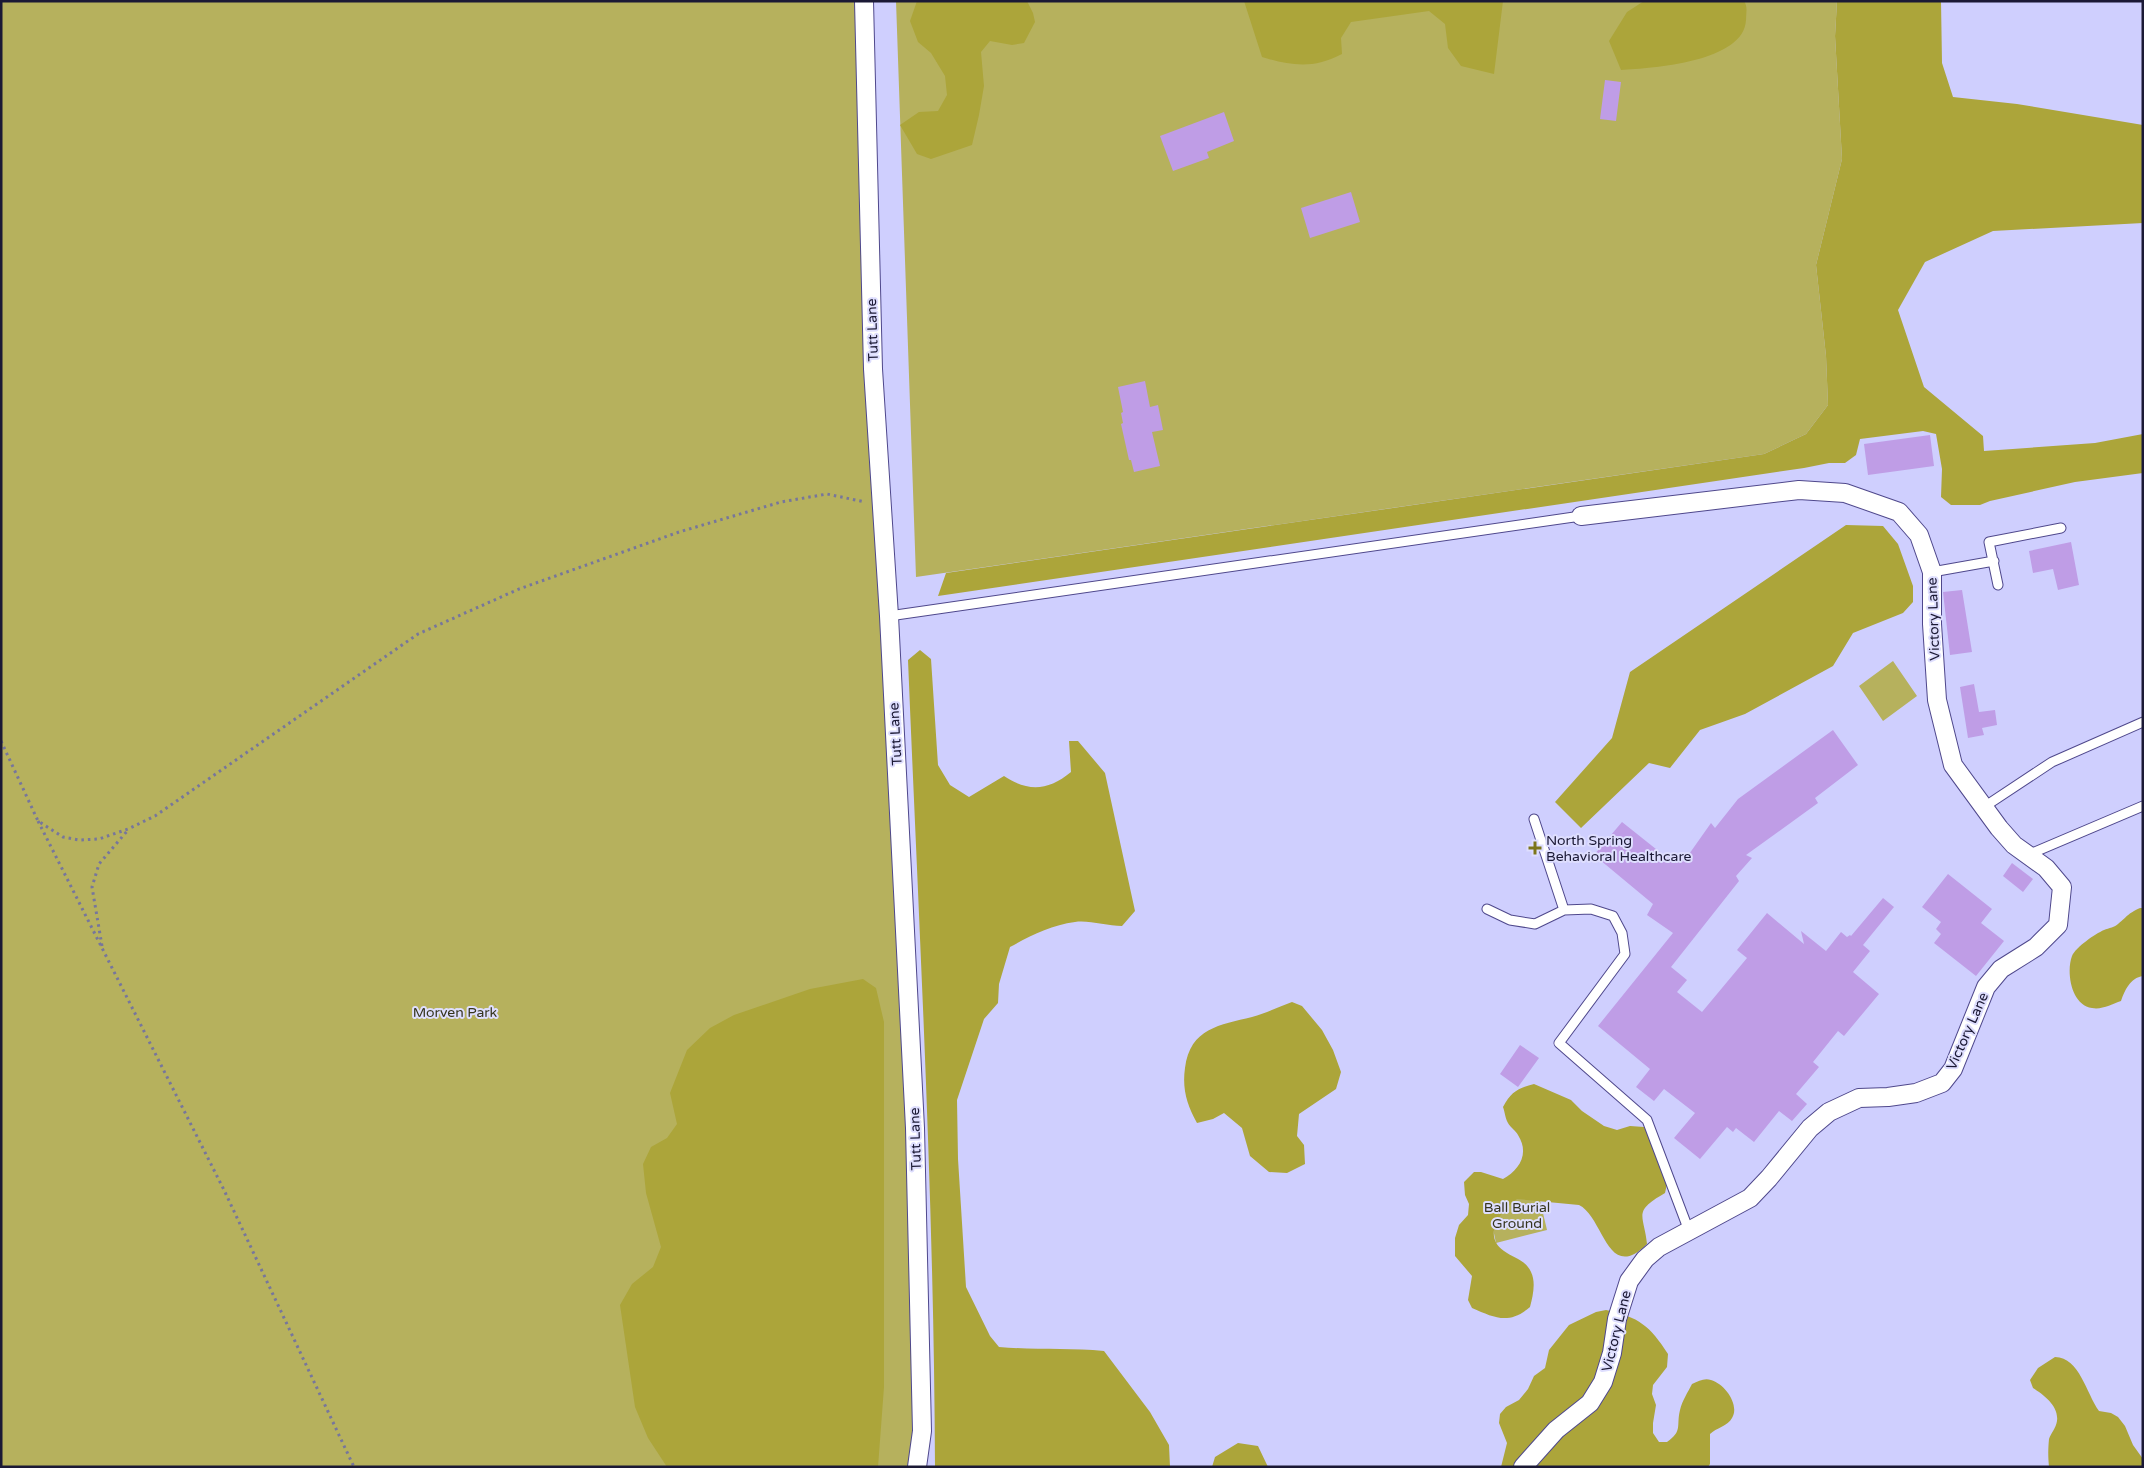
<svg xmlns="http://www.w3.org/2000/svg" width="2144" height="1468" font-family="'Varela Round',sans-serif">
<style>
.green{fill:#b6b15d}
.forest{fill:#aca53a}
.building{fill:#bf9de6}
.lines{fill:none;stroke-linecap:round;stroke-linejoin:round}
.service-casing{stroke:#4f488c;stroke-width:11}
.minor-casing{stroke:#4f488c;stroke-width:20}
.path{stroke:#77769c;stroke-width:3;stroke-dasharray:2.5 4;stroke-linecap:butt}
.service{stroke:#fff;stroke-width:9}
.minor{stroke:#fff;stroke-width:18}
.poi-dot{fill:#7c761a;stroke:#dedefe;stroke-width:2}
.labels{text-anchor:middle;stroke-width:4;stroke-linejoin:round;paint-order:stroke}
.street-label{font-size:14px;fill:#1b1935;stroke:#dedefe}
.poi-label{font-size:14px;fill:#1b1935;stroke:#dedefe;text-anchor:start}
.park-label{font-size:14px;fill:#36351e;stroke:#dedefe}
</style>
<rect width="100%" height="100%" fill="#cfcffe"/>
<path class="green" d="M 1,1 L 867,1 L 917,1193 L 917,1467 L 1,1467 Z
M 896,1 L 1837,1 L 1835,36 L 1842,159 L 1816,265 L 1826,356 L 1828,405 L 1806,434 L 1764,454 L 916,577 Z
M 1893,661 L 1917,696 L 1883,721 L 1859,686 Z
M 1537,1188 L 1547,1230 L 1496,1243 L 1487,1200 Z"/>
<path class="forest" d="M 917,1 L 1027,1 L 1033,13 L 1035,22 L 1024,43 L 1012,45 L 990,41 L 981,52 L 984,86 L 979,115 L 972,145 L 931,159 L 917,154 L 900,125 L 919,112 L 938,111 L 947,95 L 945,76 L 931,53 L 918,42 L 910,21 Z
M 1244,1 L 1503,1 L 1494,74 L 1461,66 L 1448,48 L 1445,24 L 1429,11 L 1351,22 L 1341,38 L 1342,54 C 1314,69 1291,66 1262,57 Z
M 1644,1 L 1744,1 C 1748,7 1746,13 1746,20 C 1744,62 1653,68 1621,70 L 1609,41 L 1627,12 Z
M 1837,1 L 1941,1 L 1942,63 L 1953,97 L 2017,104 L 2143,125 L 2143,223 L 1993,231 L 1925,262 L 1898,310 L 1924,387 L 1983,436 L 1984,451 L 2095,443 L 2143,434 L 2143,473 L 2075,482 L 1990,501 L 1980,505 L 1951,505 L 1941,497 L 1942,469 L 1936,434 L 1923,431 L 1860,439 L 1856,455 L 1845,463 L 1829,463 L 1804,468 L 938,596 L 946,573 L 1764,454 L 1806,434 L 1828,405 L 1826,356 L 1816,265 L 1842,159 L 1835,36 Z
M 1846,525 L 1883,526 L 1898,544 L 1913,586 L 1913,602 L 1903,613 L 1853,633 L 1833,666 L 1745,714 L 1700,730 L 1670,768 L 1649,763 L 1581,828 L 1555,802 L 1612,738 L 1630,672 Z
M 920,650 L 931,659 L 938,765 L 950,785 L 969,797 L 1004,776 C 1028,792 1048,791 1071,772 L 1069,741 L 1078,741 L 1105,773 L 1135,911 L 1122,926 C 1107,926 1089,920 1075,922 C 1051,925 1030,936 1010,947 L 999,984 L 998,1003 L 984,1019 L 957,1100 L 958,1159 L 966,1287 L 990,1336 L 999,1347 C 1034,1350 1069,1348 1104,1351 L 1150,1412 L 1169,1445 L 1170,1467 L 935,1467 C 934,1198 919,929 908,660 Z
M 2140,908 L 2143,908 L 2143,976 C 2130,978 2125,990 2121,1001 C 2112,1004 2102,1010 2092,1008 C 2071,1005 2066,972 2072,956 C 2076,947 2095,934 2104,930 C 2109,928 2115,927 2118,924 C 2128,916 2127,914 2140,908 Z
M 863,979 L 876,988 L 884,1022 L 884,1387 L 878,1467 L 667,1467 L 648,1438 L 635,1407 L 620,1305 L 632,1284 L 653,1267 L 661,1247 L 646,1193 L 643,1164 L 651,1147 L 667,1138 L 677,1124 L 670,1093 L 687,1050 L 710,1028 L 734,1015 L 810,989 Z
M 1292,1002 L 1302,1006 L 1322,1030 L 1333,1050 L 1341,1072 L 1336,1089 L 1299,1114 L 1297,1136 L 1304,1145 L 1305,1164 L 1287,1173 L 1269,1172 L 1250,1156 L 1242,1128 L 1224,1113 L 1213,1119 L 1197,1123 C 1187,1105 1182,1089 1185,1068 C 1190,1028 1220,1025 1252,1017 C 1266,1013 1279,1007 1292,1002 Z
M 1534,1084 L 1571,1100 L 1582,1111 L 1604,1126 L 1617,1130 L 1630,1126 L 1644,1127 C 1655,1145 1658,1165 1667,1184 L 1665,1193 C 1632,1212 1644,1214 1647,1244 C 1607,1284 1604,1217 1579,1205 L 1517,1199 C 1502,1210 1481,1235 1504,1251 C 1513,1258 1526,1260 1531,1272 C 1536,1282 1533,1296 1530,1307 C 1509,1325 1495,1318 1472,1308 L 1468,1300 L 1472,1276 L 1455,1256 L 1455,1238 L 1459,1225 L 1468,1215 L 1469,1204 L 1465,1195 L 1464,1182 L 1474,1172 L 1481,1172 L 1503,1179 C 1519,1170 1530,1154 1518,1135 C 1516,1131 1510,1127 1508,1123 C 1505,1118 1505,1112 1503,1107 C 1511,1092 1518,1088 1534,1084 Z
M 1606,1310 C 1639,1317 1650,1326 1668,1354 L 1667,1367 L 1653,1385 L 1652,1394 L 1656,1405 L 1653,1423 L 1653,1433 L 1659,1442 L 1667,1442 C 1683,1431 1676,1426 1680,1410 C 1682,1401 1688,1392 1692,1384 C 1699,1381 1704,1378 1711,1380 C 1725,1384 1740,1405 1732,1418 C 1728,1426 1716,1428 1710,1434 L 1710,1464 L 1708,1467 L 1501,1467 L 1507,1443 L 1499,1423 L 1500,1414 L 1506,1407 L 1519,1400 L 1528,1389 L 1534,1376 L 1545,1368 L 1549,1350 L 1569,1325 L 1596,1312 Z
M 2055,1357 C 2080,1358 2086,1393 2099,1411 L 2111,1413 L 2118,1417 L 2125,1426 L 2133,1445 L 2143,1459 L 2143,1467 L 2049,1467 C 2048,1457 2048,1449 2049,1439 C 2051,1433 2056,1428 2057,1421 C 2059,1406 2044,1395 2033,1388 L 2030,1380 L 2038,1368 Z
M 1238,1443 L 1258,1446 L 1268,1467 L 1212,1467 L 1215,1457 Z"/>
<path class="building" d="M 1605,80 L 1621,82 L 1616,121 L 1600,119 Z
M 1224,112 L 1234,141 L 1207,152 L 1209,158 L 1173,171 L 1160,136 Z
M 1351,192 L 1360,222 L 1310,238 L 1301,208 Z
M 1145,381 L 1150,407 L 1158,405 L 1163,430 L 1152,432 L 1160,466 L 1134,472 L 1131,460 L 1129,460 L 1121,424 L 1123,423 L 1121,413 L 1123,412 L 1118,387 Z
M 1930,435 L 1934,466 L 1868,475 L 1864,444 Z
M 2071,542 L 2079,585 L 2058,590 L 2053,569 L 2033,573 L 2029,551 Z
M 1962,590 L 1972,652 L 1950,655 L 1943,592 Z
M 1974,684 L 1979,712 L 1995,710 L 1997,725 L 1982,728 L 1984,735 L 1968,738 L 1960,687 Z
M 1833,730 L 1858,765 L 1815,798 L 1818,803 L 1746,855 L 1752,858 L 1736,876 L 1739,881 L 1671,967 L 1687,980 L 1677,992 L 1702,1012 L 1747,958 L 1737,950 L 1767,913 L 1804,944 L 1801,931 L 1826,951 L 1841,932 L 1847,937 L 1850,935 L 1851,936 L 1883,898 L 1894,907 L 1863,945 L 1870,951 L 1853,972 L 1879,994 L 1844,1036 L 1838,1031 L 1813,1062 L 1819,1067 L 1796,1094 L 1807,1104 L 1792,1121 L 1779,1111 L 1754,1142 L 1736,1128 L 1733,1132 L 1727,1127 L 1700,1159 L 1674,1138 L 1695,1113 L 1664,1089 L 1654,1101 L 1636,1087 L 1650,1069 L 1598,1026 L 1673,933 L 1647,915 L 1653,904 L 1594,855 L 1622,822 L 1666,857 L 1687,857 L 1711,823 L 1715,828 L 1738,799 Z
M 2012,863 L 2033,879 L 2023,892 L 2003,876 Z
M 1948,874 L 1992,909 L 1981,923 L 2004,941 L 1976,976 L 1934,943 L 1941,934 L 1936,929 L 1941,922 L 1922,907 Z
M 1520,1045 L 1539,1058 L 1518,1087 L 1500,1074 Z"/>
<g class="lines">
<g class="service-casing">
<path id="service" d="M 1932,572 L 1994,561
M 1998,585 L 1989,542 L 2061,528
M 889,616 L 1581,516
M 1984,807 L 2052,762 L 2143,722
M 1534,819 L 1564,910 L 1591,909 L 1613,916 L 1622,933 L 1625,954 L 1559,1043 L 1647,1120 L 1689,1231
M 2030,854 L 2143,806
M 1487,909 L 1510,920 L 1535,924 L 1564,910"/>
</g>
<g class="minor-casing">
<path id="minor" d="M 864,1 L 873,369 L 889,616 L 915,1128 L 922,1431 L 917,1467
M 1523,1467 L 1556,1430 L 1590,1403 L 1603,1382 L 1612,1353 L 1617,1319 L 1629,1281 L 1645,1259 L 1659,1247 L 1750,1198 L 1769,1178 L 1810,1128 L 1829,1112 L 1859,1098 L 1888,1097 L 1916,1093 L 1942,1083 L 1953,1069 L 1986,987 L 2001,969 L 2036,947 L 2058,925 L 2062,887 L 2046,868 L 2014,845 L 1999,828 L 1953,765 L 1937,700 L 1932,624 L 1932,572 L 1919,535 L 1899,512 L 1845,493 L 1799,490 L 1581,516"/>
</g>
<path class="path" d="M 1,741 L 38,821 L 63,837 L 79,840 L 99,839 L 128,829 L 155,816 L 418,634 L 519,589 L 679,532 L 781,502 L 827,494 L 865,502
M 38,821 L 224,1190 L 354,1467
M 102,946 L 92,887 L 99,864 L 128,830"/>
<use href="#service" class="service"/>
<use href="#minor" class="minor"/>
</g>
<path class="poi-dot" d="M1532.5 840.5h5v5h5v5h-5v5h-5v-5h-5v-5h5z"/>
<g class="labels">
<g class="street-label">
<text transform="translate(872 330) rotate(-92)" y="5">Tutt Lane</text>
<text transform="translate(1933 619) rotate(-92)" y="5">Victory Lane</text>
<text transform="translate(895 734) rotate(-93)" y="5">Tutt Lane</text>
<text transform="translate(1967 1031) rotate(-66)" y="5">Victory Lane</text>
<text transform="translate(915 1139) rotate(-92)" y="5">Tutt Lane</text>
<text transform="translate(1616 1331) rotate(-76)" y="5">Victory Lane</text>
</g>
<g class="poi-label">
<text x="1546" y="845">North Spring<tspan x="1546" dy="16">Behavioral Healthcare</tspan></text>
</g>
<g class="park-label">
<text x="455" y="1017">Morven Park</text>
<text x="1517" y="1212">Ball Burial<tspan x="1517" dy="16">Ground</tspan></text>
</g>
</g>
<rect width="2144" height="1468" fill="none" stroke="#1b1935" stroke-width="5"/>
</svg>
